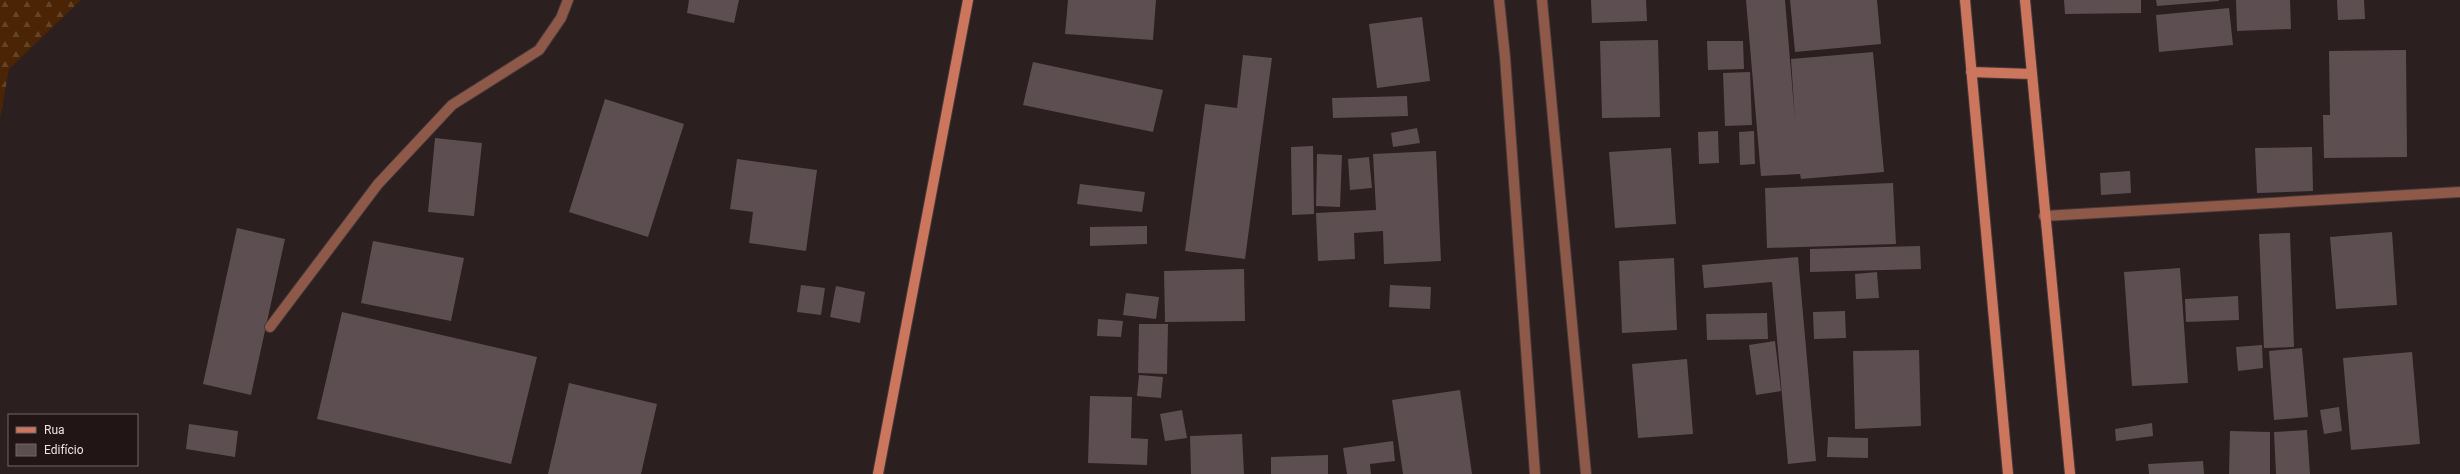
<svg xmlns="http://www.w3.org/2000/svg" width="2460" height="474" font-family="Roboto,sans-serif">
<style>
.forest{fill:url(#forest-firs)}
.building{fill:#5d4e52}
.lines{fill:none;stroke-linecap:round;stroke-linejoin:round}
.street-casing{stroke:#473a3a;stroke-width:12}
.secondary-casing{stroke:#473a3a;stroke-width:12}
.street{stroke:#8e5949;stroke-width:10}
.secondary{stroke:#cc765d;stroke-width:10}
</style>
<defs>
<pattern id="forest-firs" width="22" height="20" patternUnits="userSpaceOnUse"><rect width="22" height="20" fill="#4a2405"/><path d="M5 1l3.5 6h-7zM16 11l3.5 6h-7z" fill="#644429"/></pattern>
</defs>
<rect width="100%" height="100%" fill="#2c1f1f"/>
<path class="forest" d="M 0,0 L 81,0 L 9,69 L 0,119 Z"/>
<path class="building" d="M 689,0 L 739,0 L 734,23 L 687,13 Z
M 1068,0 L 1156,0 L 1153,40 L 1065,34 Z
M 1591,0 L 1646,0 L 1647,21 L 1592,23 Z
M 1746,0 L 1785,0 L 1795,120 L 1791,59 L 1873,52 L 1884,172 L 1801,179 L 1800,174 L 1761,176 Z
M 1790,0 L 1877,0 L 1881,44 L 1795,52 Z
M 2064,0 L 2141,0 L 2141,13 L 2065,14 Z
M 2156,0 L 2219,0 L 2219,1 L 2157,6 Z
M 2236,0 L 2290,0 L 2291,29 L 2237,31 Z
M 2337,0 L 2364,0 L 2365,19 L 2338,20 Z
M 2229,8 L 2233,45 L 2159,52 L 2156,15 Z
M 1422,17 L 1430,81 L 1377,88 L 1369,24 Z
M 1658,40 L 1660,117 L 1602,118 L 1600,41 Z
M 1707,41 L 1743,41 L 1744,69 L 1708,70 Z
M 2406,50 L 2407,157 L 2324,158 L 2323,115 L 2330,115 L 2329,51 Z
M 1243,55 L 1272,58 L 1245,259 L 1185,251 L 1205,104 L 1237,108 Z
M 1033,62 L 1163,90 L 1153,132 L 1023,105 Z
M 1750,72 L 1752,125 L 1725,126 L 1723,73 Z
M 1407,96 L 1408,116 L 1333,118 L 1332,98 Z
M 605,99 L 684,124 L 648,237 L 569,212 Z
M 1417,128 L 1420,143 L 1393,147 L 1391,133 Z
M 1718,131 L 1719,163 L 1699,164 L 1698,132 Z
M 1754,131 L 1755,164 L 1740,165 L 1739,132 Z
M 435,138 L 482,143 L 474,216 L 428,212 Z
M 1313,146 L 1314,214 L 1292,215 L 1291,147 Z
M 2312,147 L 2313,191 L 2257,193 L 2255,148 Z
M 1671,148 L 1676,224 L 1615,228 L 1609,152 Z
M 1436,151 L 1441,261 L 1384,264 L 1383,231 L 1354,233 L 1355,259 L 1318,261 L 1316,213 L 1376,210 L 1373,154 Z
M 1317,154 L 1342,155 L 1340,207 L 1316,206 Z
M 1369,157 L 1372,188 L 1350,190 L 1348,159 Z
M 737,159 L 817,170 L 806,251 L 749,243 L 753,212 L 730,209 Z
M 2130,171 L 2131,193 L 2101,195 L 2100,173 Z
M 1893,183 L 1896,244 L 1767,248 L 1765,188 Z
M 1080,184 L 1145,192 L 1142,212 L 1077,204 Z
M 1147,226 L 1147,244 L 1090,246 L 1090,227 Z
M 237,228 L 285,239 L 251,395 L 203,384 Z
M 2392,232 L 2397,305 L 2336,309 L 2330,237 Z
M 2290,233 L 2294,347 L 2264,348 L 2259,234 Z
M 373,241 L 464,258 L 451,321 L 361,303 Z
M 1920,246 L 1921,269 L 1810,272 L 1810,249 Z
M 1798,257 L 1816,461 L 1788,464 L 1772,282 L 1704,288 L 1702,265 Z
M 1674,258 L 1677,330 L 1622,333 L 1619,261 Z
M 2180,268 L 2188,383 L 2132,386 L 2124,272 Z
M 1244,269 L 1245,321 L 1165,322 L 1164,271 Z
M 1877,272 L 1879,298 L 1856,299 L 1855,274 Z
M 801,285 L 825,288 L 821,315 L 797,312 Z
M 1390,285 L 1431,287 L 1430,309 L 1389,307 Z
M 836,286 L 865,292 L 860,323 L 830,317 Z
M 1126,293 L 1159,297 L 1156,319 L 1123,315 Z
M 2238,296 L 2239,320 L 2186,322 L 2185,299 Z
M 1845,311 L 1846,338 L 1814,339 L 1813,312 Z
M 342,312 L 537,357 L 511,464 L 317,419 Z
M 1767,313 L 1768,339 L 1707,340 L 1706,314 Z
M 1098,319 L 1123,321 L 1121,337 L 1097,336 Z
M 1139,324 L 1168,324 L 1167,374 L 1138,373 Z
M 1775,341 L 1781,391 L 1756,395 L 1749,345 Z
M 2262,345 L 2263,368 L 2238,371 L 2236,347 Z
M 2302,348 L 2308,417 L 2274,420 L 2269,351 Z
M 1919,350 L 1921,426 L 1855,429 L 1853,351 Z
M 2412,352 L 2420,444 L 2351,450 L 2343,358 Z
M 1687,359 L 1693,434 L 1638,438 L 1632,364 Z
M 1139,375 L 1163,377 L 1161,398 L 1137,396 Z
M 569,383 L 657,404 L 641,474 L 548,474 Z
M 1460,390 L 1472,474 L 1403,474 L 1392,400 Z
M 1090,396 L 1132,397 L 1131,438 L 1148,439 L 1147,465 L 1088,463 Z
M 2339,407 L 2342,431 L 2324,434 L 2320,410 Z
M 1182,410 L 1187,438 L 1165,441 L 1160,414 Z
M 2152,423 L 2153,436 L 2116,441 L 2115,429 Z
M 189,424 L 238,431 L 235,457 L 186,449 Z
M 2307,430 L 2310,474 L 2276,474 L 2274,432 Z
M 2230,431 L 2270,432 L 2270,474 L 2229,474 Z
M 1242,434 L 1244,474 L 1191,474 L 1190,436 Z
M 1828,437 L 1868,438 L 1868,458 L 1827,457 Z
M 1393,441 L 1395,461 L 1370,464 L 1371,474 L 1347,474 L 1343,448 Z
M 1328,455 L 1328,474 L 1271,474 L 1271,457 Z
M 2203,461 L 2204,474 L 2149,474 L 2148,464 Z"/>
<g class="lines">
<g class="street-casing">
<path id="street" d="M 1499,0 L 1505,57 L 1535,474
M 1542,0 L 1586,474
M 2044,216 L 2460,192
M 270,327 L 378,184 L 452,105 L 539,50 L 561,18 L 568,0"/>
</g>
<g class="secondary-casing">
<path id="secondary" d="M 1965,0 L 2008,474
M 2025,0 L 2070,474
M 1971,72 L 2031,74
M 878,474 L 968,0"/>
</g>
<use href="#street" class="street"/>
<use href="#secondary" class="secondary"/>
</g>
<rect x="8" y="414" width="130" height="52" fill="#221515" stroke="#736767"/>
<rect x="16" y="427" width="20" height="6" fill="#cc765d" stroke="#736767"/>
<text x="44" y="434" font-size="12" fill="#ece3e2">Rua</text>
<rect x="16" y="444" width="20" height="12" fill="#5d4e52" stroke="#736767"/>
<text x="44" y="454" font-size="12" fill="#ece3e2">Edifício</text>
</svg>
